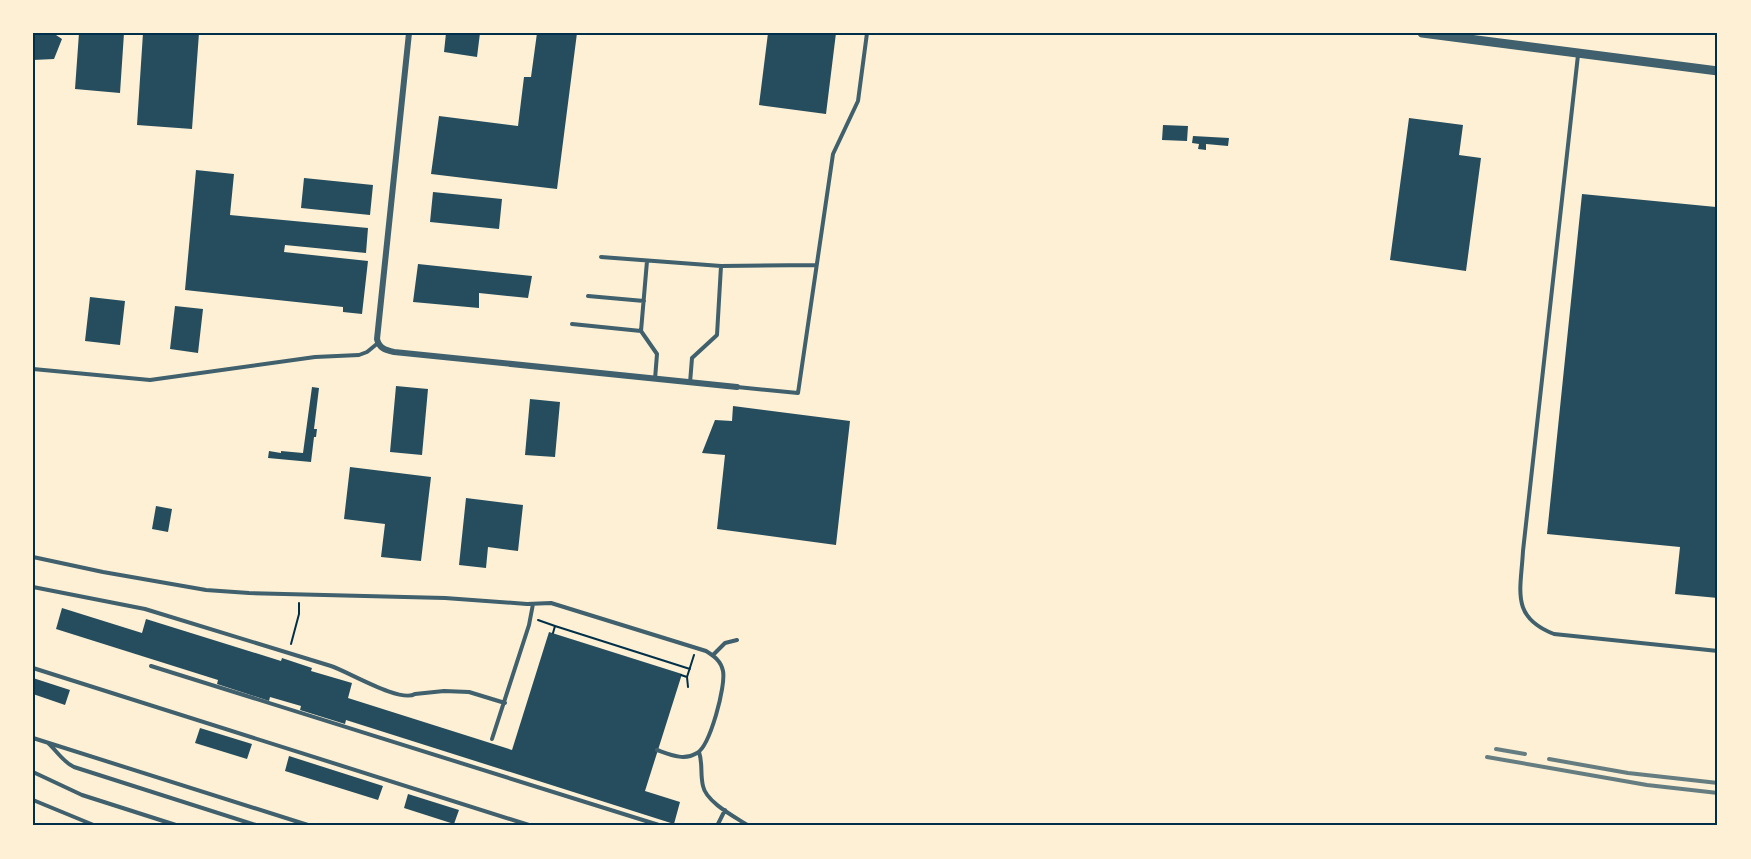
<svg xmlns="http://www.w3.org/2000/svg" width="1751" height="859" font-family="'Source Sans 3',sans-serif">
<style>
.building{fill:#264d5e}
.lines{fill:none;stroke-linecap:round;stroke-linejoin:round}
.path{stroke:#003049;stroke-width:2}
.service{stroke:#3f606c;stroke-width:4}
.minor{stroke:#3f606c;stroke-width:6}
.tertiary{stroke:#3f606c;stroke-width:9}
.rail{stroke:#657d81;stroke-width:4}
.neatline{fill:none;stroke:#003049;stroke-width:2}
</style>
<rect width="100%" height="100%" fill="#fdf0d5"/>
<path class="building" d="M 33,33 L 53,33 L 62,39 L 54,59 L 33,60 Z
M 79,33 L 124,33 L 120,93 L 75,89 Z
M 143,33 L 199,33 L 192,129 L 137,125 Z
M 446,33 L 480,33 L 477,57 L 444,52 Z
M 537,33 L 577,33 L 557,189 L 431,174 L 439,116 L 518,126 L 524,77 L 531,77 Z
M 768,33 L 836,33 L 826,114 L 759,105 Z
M 1409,118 L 1463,125 L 1459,155 L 1481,158 L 1466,271 L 1390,260 Z
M 1163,125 L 1188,126 L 1187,141 L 1162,140 Z
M 1193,136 L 1229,138 L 1228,146 L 1206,144 L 1206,150 L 1198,149 L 1199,144 L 1192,143 Z
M 196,170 L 234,174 L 230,215 L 368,228 L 366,253 L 285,245 L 284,252 L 368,261 L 362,314 L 343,312 L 343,307 L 185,290 Z
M 304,178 L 373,185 L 370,215 L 301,208 Z
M 433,192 L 502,199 L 499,229 L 430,222 Z
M 1582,194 L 1716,207 L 1716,201 L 1718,201 L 1718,598 L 1675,594 L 1680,547 L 1547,534 Z
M 418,264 L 532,276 L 528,298 L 479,293 L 479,308 L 413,302 Z
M 90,297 L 125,301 L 120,345 L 85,341 Z
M 175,306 L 203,309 L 198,353 L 170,349 Z
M 396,386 L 428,389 L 422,455 L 390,452 Z
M 312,387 L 319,388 L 314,429 L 317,429 L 316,437 L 314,437 L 311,462 L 268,458 L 269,451 L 281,453 L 281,451 L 303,453 Z
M 530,399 L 560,402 L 555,457 L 525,455 Z
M 733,406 L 850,421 L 836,545 L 717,529 L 725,455 L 702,453 L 715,420 L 732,421 Z
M 350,467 L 431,477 L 421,561 L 381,557 L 385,524 L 344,519 Z
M 466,498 L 523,505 L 518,551 L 488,547 L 486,568 L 459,565 Z
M 156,506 L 172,509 L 168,532 L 152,529 Z
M 62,608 L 142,633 L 146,619 L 281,661 L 282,658 L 312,668 L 311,671 L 352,683 L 348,698 L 512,750 L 549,632 L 682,674 L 645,791 L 680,802 L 674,824 L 346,720 L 345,724 L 300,710 L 301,706 L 270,697 L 269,701 L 217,684 L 218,680 L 56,629 Z
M 33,678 L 70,690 L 65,705 L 33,694 Z
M 200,728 L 252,744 L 247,759 L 195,743 Z
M 289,756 L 383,786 L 378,800 L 285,771 Z
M 408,794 L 459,810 L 454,824 L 404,808 Z"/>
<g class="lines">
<path class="path" d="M 538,620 L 555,626
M 553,633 L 555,626 L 690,669
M 291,644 L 299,614 L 299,603
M 681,675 L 687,677 L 694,655
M 687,677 L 688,687"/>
<path class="service" d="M 1578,55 L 1523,551 C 1521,590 1510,617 1554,634 L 1718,651
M 601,257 L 721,266 L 816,265
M 588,296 L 644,301
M 572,324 L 641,331 L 647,261
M 641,331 L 657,354 L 655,379
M 33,369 L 150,380 L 315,357 L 359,355 L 367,352 L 378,343
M 690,383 L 692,358 L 717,335 L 721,266
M 737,387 L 798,393 L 833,154 L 858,101 L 867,33
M 33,557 L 103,572 L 206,590 L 249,593 L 445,598 L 527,604 L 551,603 L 706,651 C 714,656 721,661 723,671 C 726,686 710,746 697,753 C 684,761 671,755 657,750
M 33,587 L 145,609 L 331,666 C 349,672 400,703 415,694 L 444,691 L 469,692 L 505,703
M 713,655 L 725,643 L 737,640
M 151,666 L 662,826
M 33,668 L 532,826
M 33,738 L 311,826
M 492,739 L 529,625 L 533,604
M 48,743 C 57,751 63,762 74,767 L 259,826
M 699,752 C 703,764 700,774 703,786 C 706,802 735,817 749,826
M 33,772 L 82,795 L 179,826
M 33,800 L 96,826
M 717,826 L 725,810"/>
<path class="minor" d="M 409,33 L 377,339 C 379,348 385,350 394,352 L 737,387"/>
<path class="tertiary" d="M 1422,33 L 1718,71"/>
<path class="rail" d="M 1496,749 L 1525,754
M 1487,757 L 1647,785 L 1718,793
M 1549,759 L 1628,773 L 1718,783"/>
</g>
<rect width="1751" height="859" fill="none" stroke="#fdf0d5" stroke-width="69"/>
<rect x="34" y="34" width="1682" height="790" class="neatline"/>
</svg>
